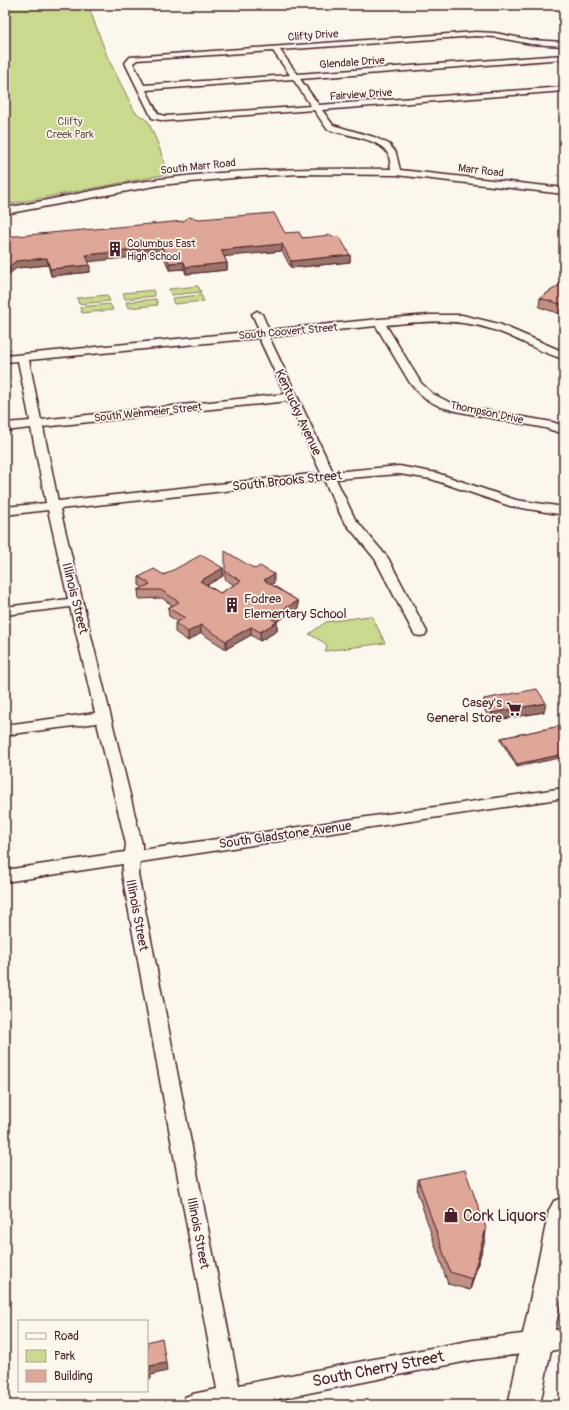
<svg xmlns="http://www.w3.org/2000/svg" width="569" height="1410" font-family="Pangolin,sans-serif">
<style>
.green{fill:#c9d98e;stroke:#8a7c5c}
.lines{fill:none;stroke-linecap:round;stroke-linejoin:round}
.minor-casing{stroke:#4a1f2b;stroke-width:3}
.highway-casing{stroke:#4a1f2b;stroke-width:3}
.minor{fill:#fbf7ec;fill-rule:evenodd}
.highway{fill:#fbf7ec;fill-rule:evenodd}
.wall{fill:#c09083;stroke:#4a1f2b}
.shaded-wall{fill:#9c756a;stroke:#4a1f2b}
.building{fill:#dfa798;stroke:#4a1f2b}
.labels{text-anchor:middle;stroke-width:3.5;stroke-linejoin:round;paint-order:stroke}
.far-street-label{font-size:11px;fill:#4a1f2b;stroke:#fbf7ec}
.far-park-label{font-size:11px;fill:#6a4e44;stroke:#fbf7ec}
.far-poi-label{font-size:11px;fill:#4a1f2b;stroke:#fbf7ec;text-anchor:start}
.street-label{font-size:13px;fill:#4a1f2b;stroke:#fbf7ec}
.poi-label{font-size:13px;fill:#4a1f2b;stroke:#fbf7ec;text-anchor:start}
.near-poi-label{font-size:16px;fill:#4a1f2b;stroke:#fbf7ec;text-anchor:start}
.near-street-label{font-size:16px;fill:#4a1f2b;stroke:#fbf7ec}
</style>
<rect width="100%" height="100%" fill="#fbf7ec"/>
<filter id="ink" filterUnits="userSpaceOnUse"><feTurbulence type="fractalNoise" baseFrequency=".025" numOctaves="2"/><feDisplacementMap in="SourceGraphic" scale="8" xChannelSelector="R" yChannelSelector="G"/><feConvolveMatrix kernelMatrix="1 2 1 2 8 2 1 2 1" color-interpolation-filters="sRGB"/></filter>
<g filter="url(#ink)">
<path class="green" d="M 5,5 L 88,5 L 107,56 L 135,112 L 148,121 L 158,144 L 168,174 L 5,205 Z
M 198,286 L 201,292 L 171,295 L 169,289 Z
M 153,290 L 155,296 L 125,299 L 123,293 Z
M 107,295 L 110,301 L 79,304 L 77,298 Z
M 201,295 L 204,301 L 174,304 L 172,298 Z
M 156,299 L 158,305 L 128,308 L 126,302 Z
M 110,304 L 113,310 L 82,313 L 80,307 Z
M 369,616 L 373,618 L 385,643 L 325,651 L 327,647 L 325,643 L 309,634 L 326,622 Z"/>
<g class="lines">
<g class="minor-casing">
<path id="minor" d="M 476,32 L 495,33 L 531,40 L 564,42 L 564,46 L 531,44 L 495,37 L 476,36 L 280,50 L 297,74 L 564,55 L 564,59 L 300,79 L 319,105 L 564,87 L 564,91 L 322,110 L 333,125 L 374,137 L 389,144 L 396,153 L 400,170 L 564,188 L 564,194 L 396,175 L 299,174 L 243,177 L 160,185 L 5,214 L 5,208 C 57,199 108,186 160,179 C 237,169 314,168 391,169 C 390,164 390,158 388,154 C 381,138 342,135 327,129 L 314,110 L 165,121 L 152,118 L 125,63 L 130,57 ZM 273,51 L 290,75 L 144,85 L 133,63 L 137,60 ZM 293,79 L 311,106 L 165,116 L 158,114 L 146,90 Z
M 257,311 L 262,314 L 269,330 L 379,319 L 430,315 L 462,315 L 499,324 L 564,352 L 564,359 C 544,354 524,342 505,334 C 462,317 430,321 386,325 L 421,383 L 433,394 L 449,402 L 466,407 L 552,422 L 564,426 L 564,434 L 545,428 L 460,412 L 441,407 L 425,399 L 410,383 L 376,326 L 269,337 L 333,472 L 399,466 L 437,473 L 516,500 L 564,507 L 564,515 L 510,506 L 431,479 L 399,474 L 336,479 L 355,519 L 388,558 L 427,632 L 425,635 L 420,636 L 415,635 L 413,632 L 375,559 L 343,520 L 324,480 L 60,509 L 142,844 L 142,850 L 564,788 L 564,798 L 140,862 L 138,874 L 239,1385 L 473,1340 L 564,1329 L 564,1349 L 473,1360 L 249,1405 L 182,1405 L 185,1397 L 193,1394 L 217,1389 L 122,874 L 123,864 L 5,882 L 5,870 L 125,852 L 126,844 L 97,723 L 5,735 L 5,725 L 95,713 L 70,607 L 5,615 L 5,607 L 68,599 L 48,510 L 5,515 L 5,507 L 46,503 L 31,428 L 5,431 L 5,423 L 30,421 L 18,361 L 5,362 L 5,356 L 257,331 L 259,329 L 252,314 ZM 259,338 L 285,394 L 41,420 L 29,360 ZM 288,401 L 321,473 L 58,501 L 43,427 Z"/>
</g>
<g class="highway-casing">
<path id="highway" d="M 564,1197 L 564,1284 L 540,1405 L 508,1405 L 549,1210 L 554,1201 Z"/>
</g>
<use href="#minor" class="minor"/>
<use href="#highway" class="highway"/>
</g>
<path class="wall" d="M 285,233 L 302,238 L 332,237 L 350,255 L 350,262 L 291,268 L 282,251 L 224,256 L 227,263 L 227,270 L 186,274 L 184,269 L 169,270 L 163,254 L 88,261 L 90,272 L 51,276 L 48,265 L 17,268 L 5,237 Z
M 564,282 L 564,315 L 539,307 L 540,298 Z
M 223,568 L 223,576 L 207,585 L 220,593 L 234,585 L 225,579 L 225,571 L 274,583 L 271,584 L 298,601 L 298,609 L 276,622 L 277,622 L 277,631 L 260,641 L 251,635 L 226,649 L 201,633 L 188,641 L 175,632 L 175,623 L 178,622 L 169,616 L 168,608 L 172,605 L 162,598 L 139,599 L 138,590 L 143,588 L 139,585 L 139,577 Z
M 484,699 L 544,712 L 491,721 L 483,707 Z
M 561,726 L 517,767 L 501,741 L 501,738 Z
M 418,1179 L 486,1228 L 485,1240 L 470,1290 L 448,1284 L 417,1191 Z"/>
<path class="shaded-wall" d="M 282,244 L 282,251 L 221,257 L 221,250 Z
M 162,247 L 163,254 L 87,262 L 86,255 Z
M 350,255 L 350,262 L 291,268 L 291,261 Z
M 47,258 L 48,265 L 17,268 L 5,277 L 5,270 L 16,261 Z
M 184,262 L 184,269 L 169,270 L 169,263 Z
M 227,263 L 227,270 L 186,274 L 186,267 Z
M 90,265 L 90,272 L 51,276 L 50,269 Z
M 223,568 L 223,576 L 200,589 L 200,581 Z
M 274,574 L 274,583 L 264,588 L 264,580 Z
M 298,601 L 298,609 L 269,626 L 269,617 Z
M 277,622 L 277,631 L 260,641 L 260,632 Z
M 201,625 L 201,633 L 188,641 L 188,632 Z
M 251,627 L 251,635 L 226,649 L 226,641 Z
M 546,703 L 544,712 L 491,721 L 492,713 Z
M 564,754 L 564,757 L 517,767 L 517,764 Z
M 486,1228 L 485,1240 L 470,1290 L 472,1279 Z
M 166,1363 L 167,1371 L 151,1375 L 151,1379 L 147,1380 L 147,1371 L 150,1366 Z"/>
<path class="building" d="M 274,213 L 285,233 L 299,232 L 302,238 L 331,235 L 332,237 L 339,236 L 350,255 L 291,261 L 282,244 L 221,250 L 227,263 L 186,267 L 184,262 L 169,263 L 162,247 L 86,255 L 90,265 L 50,269 L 47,258 L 16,261 L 5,270 L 5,237 L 184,221 L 188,217 L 200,219 Z
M 564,282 L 564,305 L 540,298 Z
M 225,551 L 255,569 L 260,566 L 274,574 L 264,580 L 298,601 L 269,617 L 277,622 L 260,632 L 251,627 L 226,641 L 201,625 L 188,632 L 175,623 L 185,618 L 168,608 L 179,602 L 161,590 L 138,590 L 150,584 L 139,577 L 154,569 L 164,575 L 201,555 L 223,568 L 200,581 L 220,593 L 241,581 L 225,571 Z
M 537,689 L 546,703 L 492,713 L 484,699 Z
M 561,726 L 564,730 L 564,754 L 517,764 L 501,738 Z
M 465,1170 L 486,1228 L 472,1279 L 450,1272 L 418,1179 Z
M 162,1338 L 166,1363 L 150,1366 L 150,1370 L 147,1371 L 147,1342 Z"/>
</g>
<defs>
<g id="building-bare" transform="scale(1.2)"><path d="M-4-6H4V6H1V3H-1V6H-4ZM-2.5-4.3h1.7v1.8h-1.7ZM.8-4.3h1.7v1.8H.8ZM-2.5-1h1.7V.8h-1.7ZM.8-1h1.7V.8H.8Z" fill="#4a1f2b" stroke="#fbf7ec" stroke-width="2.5" paint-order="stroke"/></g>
<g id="supermarket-bare" transform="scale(1.2)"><path d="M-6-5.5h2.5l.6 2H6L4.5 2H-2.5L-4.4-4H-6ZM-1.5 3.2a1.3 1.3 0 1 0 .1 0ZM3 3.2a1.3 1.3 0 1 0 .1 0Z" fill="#4a1f2b" stroke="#fbf7ec" stroke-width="2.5" paint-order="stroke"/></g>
<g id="shop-bare" transform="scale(1.2)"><path d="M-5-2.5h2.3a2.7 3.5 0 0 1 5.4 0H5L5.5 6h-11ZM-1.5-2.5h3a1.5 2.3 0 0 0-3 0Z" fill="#4a1f2b" stroke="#fbf7ec" stroke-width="2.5" paint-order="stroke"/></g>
</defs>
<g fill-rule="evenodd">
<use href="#building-bare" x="115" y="249"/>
<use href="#building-bare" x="232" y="605"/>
<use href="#supermarket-bare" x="514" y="709"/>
<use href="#shop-bare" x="451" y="1215"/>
</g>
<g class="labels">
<g class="far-street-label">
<text transform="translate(313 35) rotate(-4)" y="4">Clifty Drive</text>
<text transform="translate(352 62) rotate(-4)" y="4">Glendale Drive</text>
<text transform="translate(361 94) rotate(-4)" y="4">Fairview Drive</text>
<text transform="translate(198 166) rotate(-6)" y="4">South Marr Road</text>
<text transform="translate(481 170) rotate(7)" y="4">Marr Road</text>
<text transform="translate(288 331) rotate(-5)" y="4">South Coovert Street</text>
<text transform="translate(148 412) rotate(-6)" y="4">South Wehmeier Street</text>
<text transform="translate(487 412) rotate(12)" y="4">Thompson Drive</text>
</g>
<g class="far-park-label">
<text x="70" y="125">Clifty<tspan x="70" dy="13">Creek Park</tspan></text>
</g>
<g class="far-poi-label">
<text x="127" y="247">Columbus East<tspan x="127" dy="13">High School</tspan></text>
</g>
<g class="street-label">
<text transform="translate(299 412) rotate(65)" y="5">Kentucky Avenue</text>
<text transform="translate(287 480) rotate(-6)" y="5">South Brooks Street</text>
<text transform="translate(76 598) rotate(76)" y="5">Illinois Street</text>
<text transform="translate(285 834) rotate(-8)" y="5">South Gladstone Avenue</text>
<text transform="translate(138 915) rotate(79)" y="5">Illinois Street</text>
<text transform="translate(199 1233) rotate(79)" y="5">Illinois Street</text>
</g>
<g class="poi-label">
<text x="244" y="603">Fodrea<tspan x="244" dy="15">Elementary School</tspan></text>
<text x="502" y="707" text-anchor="end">Casey's<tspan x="502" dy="15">General Store</tspan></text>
</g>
<g class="near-poi-label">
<text x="463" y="1221">Cork Liquors</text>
</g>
<g class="near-street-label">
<text transform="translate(378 1368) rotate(-11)" y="6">South Cherry Street</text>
</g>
</g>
<rect width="569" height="1410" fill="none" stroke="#fbf7ec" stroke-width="20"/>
<rect x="10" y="10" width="549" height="1390" fill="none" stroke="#4a1f2b" stroke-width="1.5" filter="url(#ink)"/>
<rect x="18" y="1320" width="130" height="72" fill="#fbf7ec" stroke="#b4a19f"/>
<rect x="26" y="1333" width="20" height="6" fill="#fbf7ec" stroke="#b4a19f"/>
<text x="54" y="1340" font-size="12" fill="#4a1f2b">Road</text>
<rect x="26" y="1350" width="20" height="12" fill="#c9d98e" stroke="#b4a19f"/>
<text x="54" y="1360" font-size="12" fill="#4a1f2b">Park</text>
<rect x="26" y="1370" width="20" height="12" fill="#dfa798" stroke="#b4a19f"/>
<text x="54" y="1380" font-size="12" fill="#4a1f2b">Building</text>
</svg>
